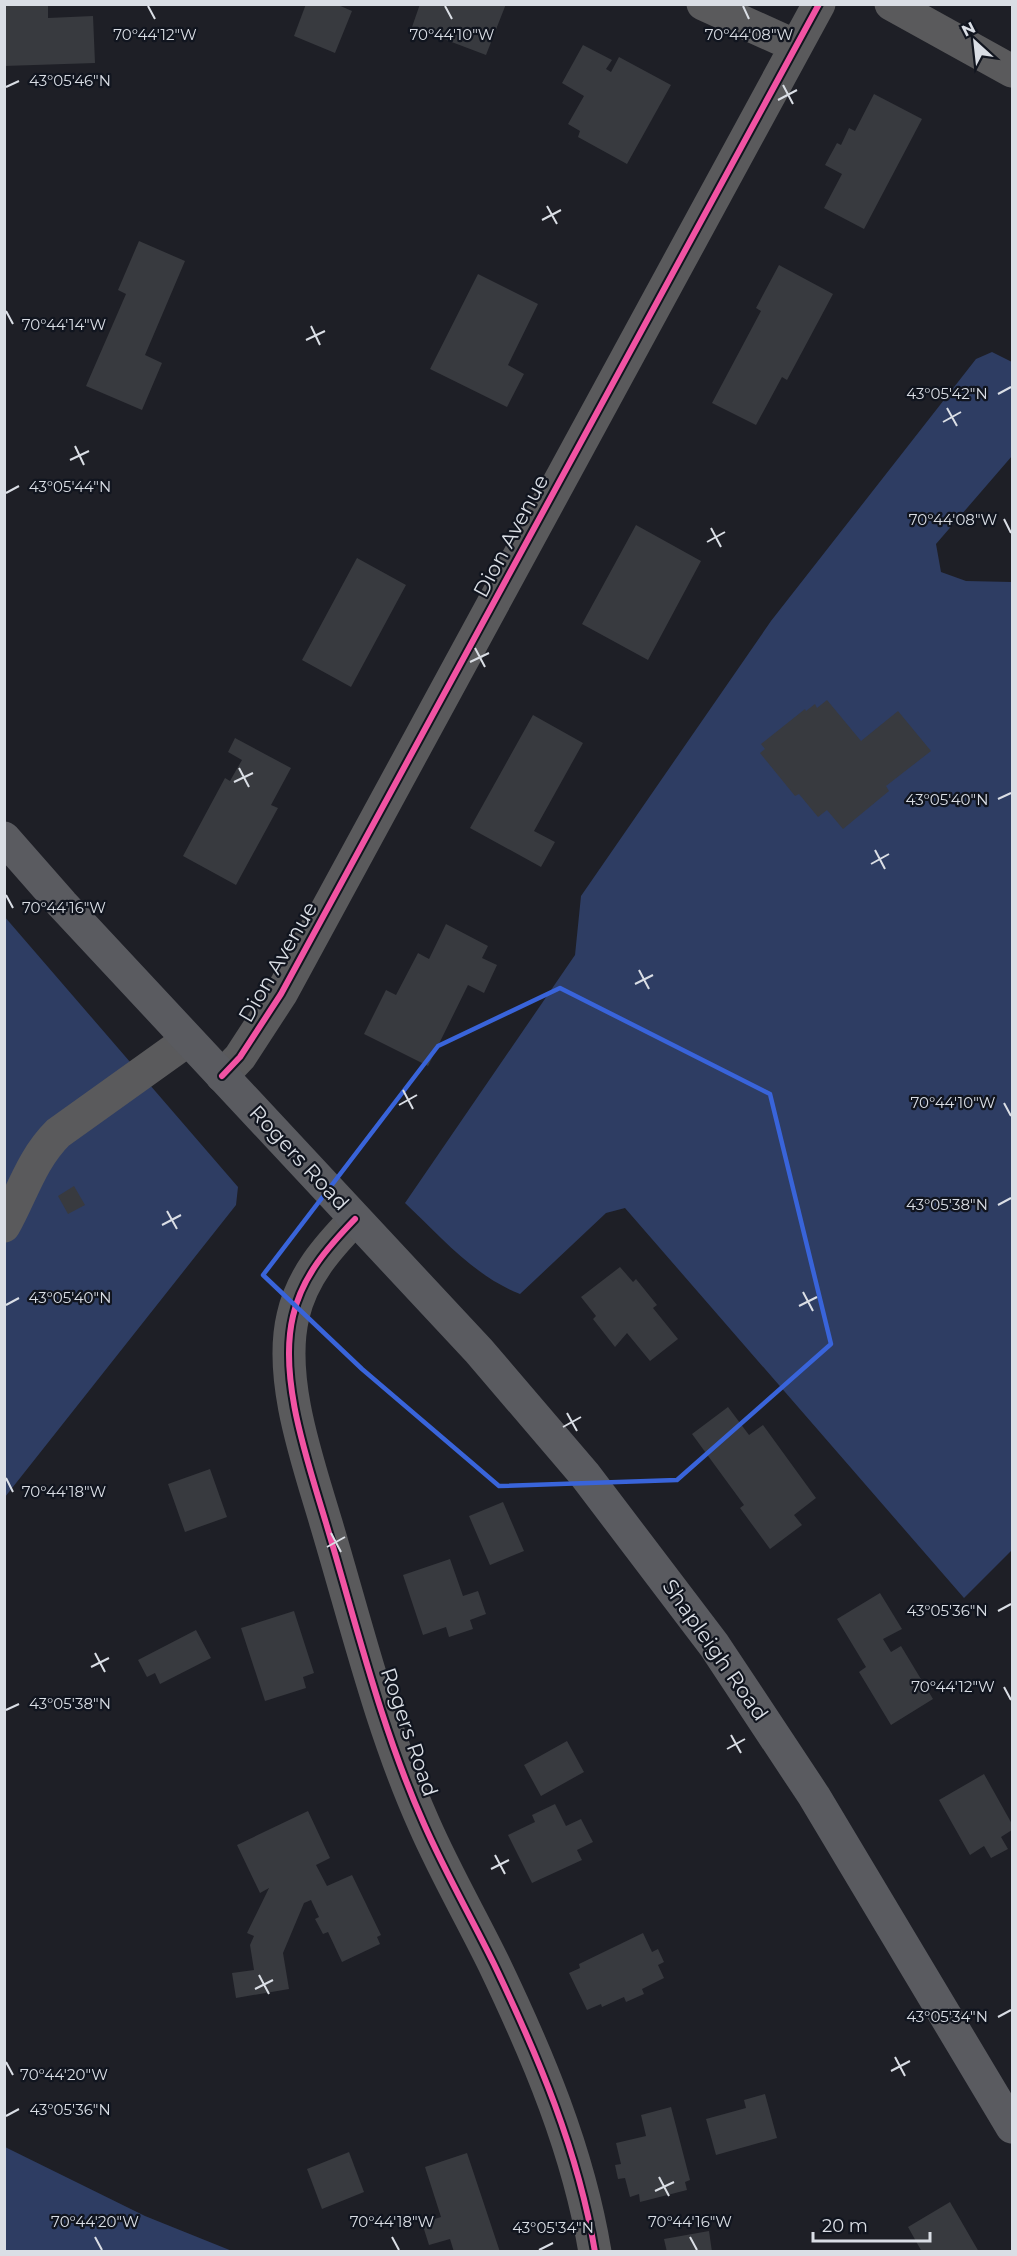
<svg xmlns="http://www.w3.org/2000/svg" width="1017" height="2256" font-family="Montserrat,sans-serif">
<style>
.green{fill:#2e3d63}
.building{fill:#383a3f}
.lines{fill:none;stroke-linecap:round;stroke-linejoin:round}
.minor{stroke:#5a5a5c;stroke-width:33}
.major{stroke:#5a5b60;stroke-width:33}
.cycleway-casing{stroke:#11151f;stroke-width:10}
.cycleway{stroke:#f153a3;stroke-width:6}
.marked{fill:none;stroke:#3964da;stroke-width:4.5;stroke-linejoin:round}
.ticks{fill:none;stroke:#dadee5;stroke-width:2}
.labels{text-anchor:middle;stroke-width:4.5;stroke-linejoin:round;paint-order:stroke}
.street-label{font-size:21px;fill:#dadee5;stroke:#11151f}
.ticks-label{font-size:15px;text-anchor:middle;fill:#dadee5;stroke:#11151f;stroke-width:4.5;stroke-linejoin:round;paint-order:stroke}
</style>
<rect width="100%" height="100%" fill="#1e1f26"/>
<path class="green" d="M 992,352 L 1012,362 L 1012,456 L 936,544 L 941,572 L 966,581 L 1012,582 L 1012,1550 L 964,1598 L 625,1208 L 606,1213 L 520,1294 C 474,1276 440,1236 405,1203 L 575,955 L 581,896 L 771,621 L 976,359 Z
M 4,916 L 238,1187 L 236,1205 L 5,1497 Z
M 5,2147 L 145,2216 L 232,2251 L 5,2251 Z"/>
<path class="building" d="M 4,4 L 48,4 L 48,18 L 93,16 L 95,63 L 4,66 Z
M 306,4 L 336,4 L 352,11 L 335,53 L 294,36 Z
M 420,4 L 506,4 L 486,55 L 412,27 Z
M 583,45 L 612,60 L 606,69 L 611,72 L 619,57 L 671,85 L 627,164 L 578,137 L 580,131 L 568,124 L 584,96 L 562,83 Z
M 874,94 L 922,119 L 864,229 L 824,208 L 842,174 L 825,165 L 837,143 L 841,145 L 849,128 L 855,131 Z
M 139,241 L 185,261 L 145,355 L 162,363 L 142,410 L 86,386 L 126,294 L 118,290 Z
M 779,265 L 833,294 L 787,380 L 782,377 L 756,425 L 712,403 L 761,311 L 756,308 Z
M 478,274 L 538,304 L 508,365 L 524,374 L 507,407 L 430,369 Z
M 636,525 L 701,561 L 648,660 L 582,624 Z
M 357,558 L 406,585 L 351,687 L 302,660 Z
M 827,700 L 861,741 L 898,711 L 931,751 L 886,786 L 889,791 L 843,829 L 827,810 L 818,817 L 799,794 L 795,796 L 760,753 L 765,749 L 761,744 L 805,709 L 806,711 L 815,704 L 817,708 Z
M 533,715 L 583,743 L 534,831 L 555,842 L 541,867 L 470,828 Z
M 235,738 L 291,768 L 271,805 L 278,808 L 236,885 L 183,856 L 225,778 L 230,781 L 242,760 L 228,752 Z
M 446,924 L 488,946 L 482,958 L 497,965 L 484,993 L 468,985 L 428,1066 L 364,1034 L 386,990 L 396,995 L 418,953 L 429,959 Z
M 74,1186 L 85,1205 L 68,1214 L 58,1196 Z
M 620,1267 L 633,1282 L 636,1279 L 657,1305 L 653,1308 L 678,1339 L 650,1361 L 627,1333 L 615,1347 L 593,1319 L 596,1316 L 581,1297 Z
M 728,1407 L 749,1435 L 763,1425 L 816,1498 L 794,1515 L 802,1525 L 770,1549 L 740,1508 L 744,1505 L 692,1434 Z
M 210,1469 L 227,1517 L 185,1532 L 168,1484 Z
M 503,1502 L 524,1551 L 490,1565 L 469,1516 Z
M 450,1559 L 463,1596 L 478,1591 L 486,1614 L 470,1620 L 473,1629 L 449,1637 L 446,1627 L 423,1635 L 403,1575 Z
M 880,1593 L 902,1629 L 883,1639 L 891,1652 L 901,1646 L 933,1699 L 891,1725 L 859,1672 L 866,1667 L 837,1619 Z
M 294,1611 L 314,1673 L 303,1677 L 306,1688 L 265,1701 L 241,1628 Z
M 196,1630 L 211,1658 L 160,1684 L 155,1673 L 147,1677 L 138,1660 Z
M 567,1741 L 584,1772 L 541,1796 L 524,1765 Z
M 984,1774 L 1012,1824 L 1012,1830 L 1001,1837 L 1008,1849 L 991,1858 L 984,1846 L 970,1855 L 939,1800 Z
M 555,1804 L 566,1826 L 581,1819 L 593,1842 L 577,1850 L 582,1860 L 532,1883 L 508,1835 L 535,1822 L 532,1815 Z
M 308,1811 L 330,1858 L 316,1865 L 327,1886 L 352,1875 L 381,1935 L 377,1937 L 380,1944 L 342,1962 L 328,1932 L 323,1934 L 315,1919 L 319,1917 L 311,1900 L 304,1903 L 283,1953 L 289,1989 L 236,1998 L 232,1973 L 254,1970 L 250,1945 L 254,1936 L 247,1933 L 269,1888 L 260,1893 L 237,1845 Z
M 643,1933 L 652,1952 L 658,1949 L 664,1962 L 658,1965 L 664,1978 L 642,1989 L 644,1994 L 626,2002 L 624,1997 L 602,2007 L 601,2004 L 587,2010 L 569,1973 L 580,1968 L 579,1964 Z
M 765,2094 L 777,2138 L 716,2155 L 706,2119 L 746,2108 L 744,2100 Z
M 671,2107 L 690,2180 L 685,2182 L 687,2190 L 640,2202 L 639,2194 L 630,2197 L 625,2178 L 618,2179 L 615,2165 L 621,2164 L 616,2143 L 646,2136 L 641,2115 Z
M 349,2152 L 364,2192 L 322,2209 L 307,2169 Z
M 467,2153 L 500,2252 L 454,2252 L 450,2239 L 429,2245 L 422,2223 L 441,2217 L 425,2167 Z
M 950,2202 L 979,2252 L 922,2252 L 908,2227 Z
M 709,2231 L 712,2252 L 667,2252 L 664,2239 Z"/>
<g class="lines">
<path class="minor" d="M 703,4 L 796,46
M 891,4 L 1012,71
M 222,1076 L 240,1057 L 281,994 L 819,4
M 355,1219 C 328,1247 302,1276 293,1316 C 278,1379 308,1462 326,1523 C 356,1623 381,1728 424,1824 C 445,1872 471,1917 494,1964 C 538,2056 578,2150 595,2252
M 4,1226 C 22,1194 31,1160 58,1133 L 188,1040"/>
<path class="major" d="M 4,838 L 62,904 L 479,1351 L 585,1475 L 714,1645 L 814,1796 L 1012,2127"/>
<g class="cycleway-casing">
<path id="cycleway" d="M 222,1076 L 240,1057 L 281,994 L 819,4
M 355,1219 C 328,1247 302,1276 293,1316 C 278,1379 308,1462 326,1523 C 356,1623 381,1728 424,1824 C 445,1872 471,1917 494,1964 C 538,2056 578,2150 595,2252"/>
</g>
<use href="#cycleway" class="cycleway"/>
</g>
<path class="marked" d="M 560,988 L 770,1094 L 831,1344 L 677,1480 L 499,1486 L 362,1369 L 263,1275 L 438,1046 Z"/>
<path class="ticks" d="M 148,6 L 155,19M 445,6 L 452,19M 743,6 L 749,19M 783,85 L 793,104M 6,87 L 19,81M 778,100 L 797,90M 547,206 L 557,224M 542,220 L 561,210M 6,311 L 13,324M 311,326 L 320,345M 306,340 L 325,331M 998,394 L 1011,387M 947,408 L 957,426M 943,422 L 961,412M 75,446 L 84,465M 70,460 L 89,451M 6,493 L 19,486M 1004,519 L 1011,533M 711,528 L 721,547M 707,542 L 725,532M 475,648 L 485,667M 470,662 L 489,653M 239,768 L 249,787M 234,782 L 253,773M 998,799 L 1011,793M 875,850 L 885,869M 871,864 L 889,854M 6,895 L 13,908M 639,970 L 649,989M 635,984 L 653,975M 403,1090 L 413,1109M 1004,1103 L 1011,1116M 399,1105 L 417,1095M 998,1205 L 1011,1198M 167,1211 L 177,1229M 162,1225 L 181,1215M 803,1292 L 813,1311M 6,1305 L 19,1298M 799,1306 L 817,1297M 567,1413 L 577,1431M 563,1427 L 581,1417M 6,1478 L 13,1492M 331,1533 L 341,1552M 327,1547 L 345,1537M 998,1611 L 1011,1604M 95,1653 L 105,1672M 91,1667 L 109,1658M 1004,1687 L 1011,1700M 6,1710 L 19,1704M 731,1735 L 741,1753M 727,1749 L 745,1739M 495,1855 L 505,1874M 491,1869 L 509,1860M 259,1975 L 269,1994M 255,1989 L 273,1980M 998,2017 L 1011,2010M 895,2057 L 905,2076M 6,2062 L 13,2075M 891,2071 L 910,2061M 6,2116 L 19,2109M 659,2177 L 669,2196M 655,2191 L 674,2182M 95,2237 L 102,2250M 392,2237 L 399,2250M 690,2237 L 697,2250M 539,2250 L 553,2243"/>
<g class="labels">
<g class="street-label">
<text transform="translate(511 536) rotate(-62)" y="7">Dion Avenue</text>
<text transform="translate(278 962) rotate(-60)" y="7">Dion Avenue</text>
<text transform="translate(299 1158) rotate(47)" y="7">Rogers Road</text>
<text transform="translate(715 1650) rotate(55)" y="7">Shapleigh Road</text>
<text transform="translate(409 1732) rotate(71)" y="7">Rogers Road</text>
</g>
</g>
<g class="ticks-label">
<text x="155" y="40">70°44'12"W</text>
<text x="452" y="40">70°44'10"W</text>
<text x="749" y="40">70°44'08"W</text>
<text x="70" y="86">43°05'46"N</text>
<text x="64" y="330">70°44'14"W</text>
<text x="947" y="399">43°05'42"N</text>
<text x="70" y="492">43°05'44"N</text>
<text x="953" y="525">70°44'08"W</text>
<text x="947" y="805">43°05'40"N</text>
<text x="64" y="913">70°44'16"W</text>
<text x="953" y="1108">70°44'10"W</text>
<text x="947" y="1210">43°05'38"N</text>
<text x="70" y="1303">43°05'40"N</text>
<text x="64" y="1497">70°44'18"W</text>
<text x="947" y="1616">43°05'36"N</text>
<text x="953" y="1692">70°44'12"W</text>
<text x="70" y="1709">43°05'38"N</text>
<text x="947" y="2022">43°05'34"N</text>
<text x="64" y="2080">70°44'20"W</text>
<text x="70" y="2115">43°05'36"N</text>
<text x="95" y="2227">70°44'20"W</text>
<text x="392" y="2227">70°44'18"W</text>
<text x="690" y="2227">70°44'16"W</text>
<text x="553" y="2233">43°05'34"N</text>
</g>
<rect width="1017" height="2256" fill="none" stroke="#dadee5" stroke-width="12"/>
<g transform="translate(975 42) rotate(333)" stroke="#11151f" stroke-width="4.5" paint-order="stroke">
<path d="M0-4.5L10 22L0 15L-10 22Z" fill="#dadee5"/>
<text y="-9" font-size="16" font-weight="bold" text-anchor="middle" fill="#dadee5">N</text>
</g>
<path d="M813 2232v9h117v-9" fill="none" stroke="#dadee5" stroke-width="3"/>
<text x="822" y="2232" font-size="18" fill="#dadee5" stroke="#11151f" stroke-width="4.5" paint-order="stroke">20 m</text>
</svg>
